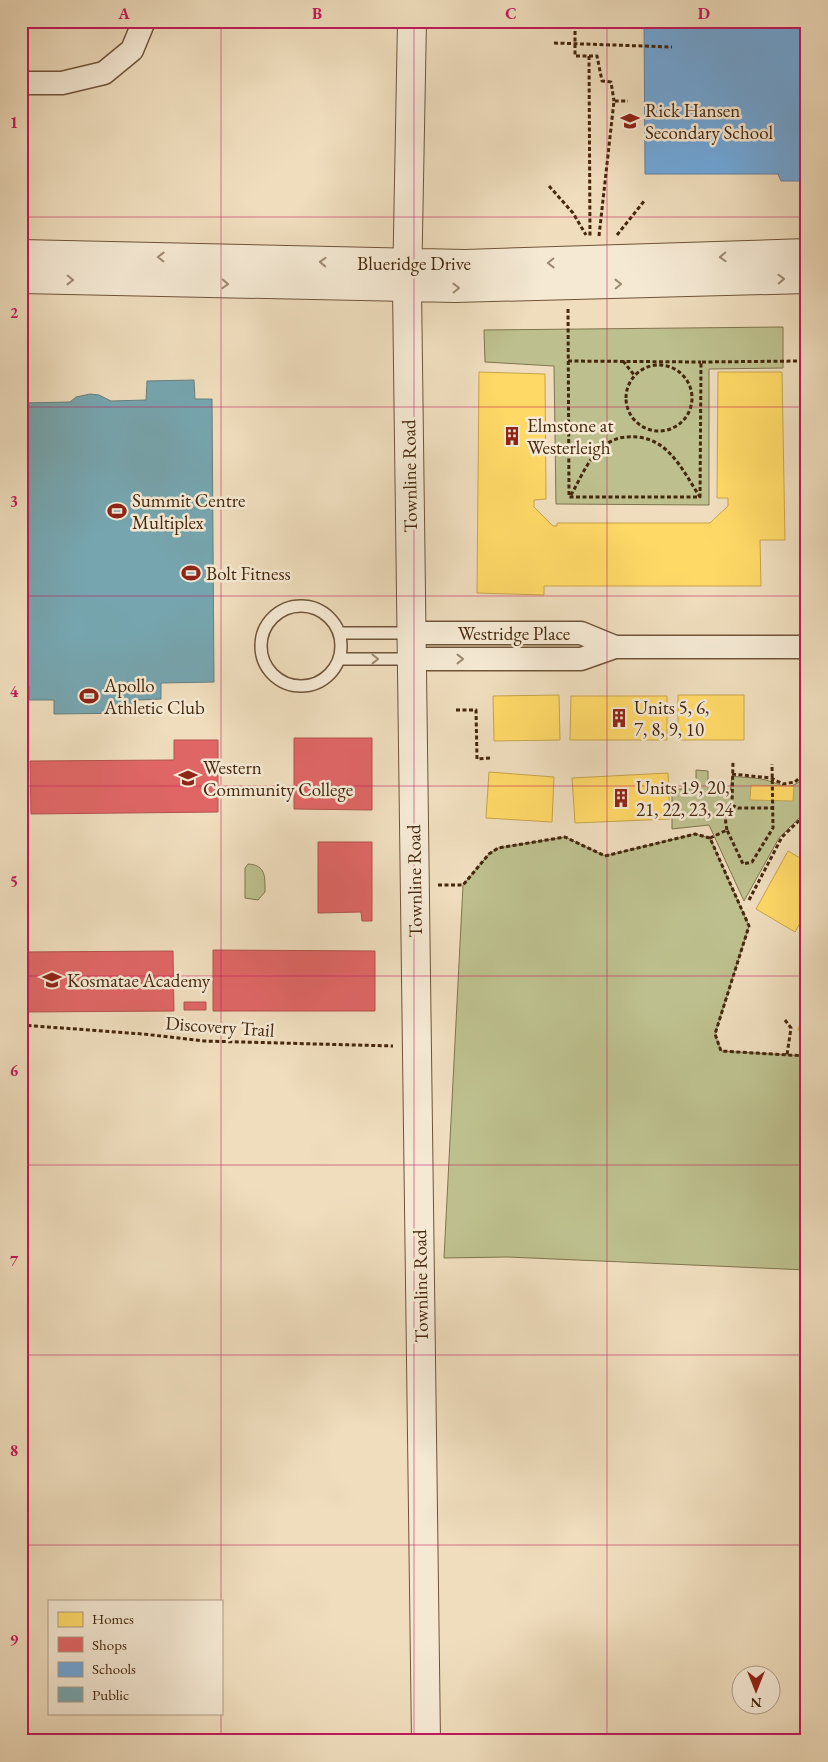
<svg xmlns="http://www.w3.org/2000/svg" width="828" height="1762" font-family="'EB Garamond',serif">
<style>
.green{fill:#bdc08e;stroke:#81744e}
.homes{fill:#ffd966;stroke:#c7a44b}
.shops{fill:#e06666;stroke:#b2534b}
.schools{fill:#6fa8dc;stroke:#62819e}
.public{fill:#76a5af;stroke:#677f7e}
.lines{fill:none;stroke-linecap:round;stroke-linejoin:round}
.service-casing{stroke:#705439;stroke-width:14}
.minor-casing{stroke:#705439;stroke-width:25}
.tertiary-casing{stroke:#705439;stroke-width:30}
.path{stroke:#45270d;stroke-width:3;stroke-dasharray:4 2.5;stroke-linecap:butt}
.service{stroke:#f5e9d4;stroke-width:11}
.minor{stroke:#f5e9d4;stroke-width:22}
.tertiary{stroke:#f5e9d4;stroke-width:28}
.oneway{stroke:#9d8870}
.grid{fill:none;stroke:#c2185b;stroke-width:1;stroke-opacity:0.55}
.labels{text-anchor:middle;stroke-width:5;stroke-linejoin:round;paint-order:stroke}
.poi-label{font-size:19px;fill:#45270d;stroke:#f5e9d4;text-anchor:start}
.street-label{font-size:19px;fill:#45270d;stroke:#f5e9d4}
.neatline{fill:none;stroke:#c2185b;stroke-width:2}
.grid-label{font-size:16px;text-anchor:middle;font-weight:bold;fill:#c2185b}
</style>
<rect width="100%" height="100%" fill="#efddbd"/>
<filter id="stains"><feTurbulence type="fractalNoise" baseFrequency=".004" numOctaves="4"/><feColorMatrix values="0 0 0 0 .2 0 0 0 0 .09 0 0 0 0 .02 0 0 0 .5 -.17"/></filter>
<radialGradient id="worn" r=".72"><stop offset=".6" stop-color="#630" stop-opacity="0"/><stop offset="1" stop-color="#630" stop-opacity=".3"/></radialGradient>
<path class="green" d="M 783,327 L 783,368 L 709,369 L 709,505 L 556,504 L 554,366 L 485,362 L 484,330 Z
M 696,770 L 708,771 L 708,791 L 730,792 L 732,776 C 744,778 758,777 769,781 C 784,785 786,792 803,779 L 804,791 L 807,792 L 807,810 L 779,838 L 744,901 L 709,825 L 672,829 L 672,789 L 696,789 Z
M 695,834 L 710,838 L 749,926 L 715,1034 L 721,1051 L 807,1056 L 807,1270 L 508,1257 L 444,1258 L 463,885 L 489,854 L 498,848 L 565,837 L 605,856 Z
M 248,864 C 266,865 265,877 265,892 L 258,900 L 245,898 L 245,868 Z"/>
<path class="homes" d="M 479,372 L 545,374 L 546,499 L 534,500 L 534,507 L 553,526 L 557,526 L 557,523 L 710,523 L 728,506 L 728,498 L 717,498 L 718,372 L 782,372 L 785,540 L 760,540 L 761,586 L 544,586 L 544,595 L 477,593 Z
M 559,695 L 560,740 L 494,741 L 493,696 Z
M 678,695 L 744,695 L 744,740 L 678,740 Z
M 801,695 L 807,695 L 807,741 L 802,741 Z
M 571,696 L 667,696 L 667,740 L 570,740 Z
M 489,772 L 554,777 L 552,822 L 486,818 Z
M 668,773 L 670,819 L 575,823 L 572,778 Z
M 751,785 L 794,786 L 793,801 L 750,800 Z
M 807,830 L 807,843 L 800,837 Z
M 788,851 L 807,862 L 807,911 L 795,932 L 756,909 Z
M 807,1001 L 807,1032 L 798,1030 Z"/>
<path class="shops" d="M 294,738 L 372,738 L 372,810 L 294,809 Z
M 174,740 L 218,740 L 218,812 L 31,814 L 30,761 L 174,760 Z
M 318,842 L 372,842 L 372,921 L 362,921 L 361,912 L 318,913 Z
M 213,950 L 375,951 L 375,1011 L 213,1011 Z
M 173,951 L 174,1011 L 21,1012 L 21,952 Z
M 184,1002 L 206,1002 L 206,1010 L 184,1010 Z"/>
<path class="schools" d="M 644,21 L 807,21 L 807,181 L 781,181 L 778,174 L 645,174 Z"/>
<path class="public" d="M 194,380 L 195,399 L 212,399 L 214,682 L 161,683 L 161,699 L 137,700 L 137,713 L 54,714 L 54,700 L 29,700 L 29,686 L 21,686 L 21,382 L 23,382 L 23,403 L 70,402 L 76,397 L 90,394 L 99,395 L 111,401 L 146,400 L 147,381 Z"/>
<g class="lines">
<g class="service-casing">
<path id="service" d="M261 646a40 40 0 1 1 80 0a40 40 0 1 1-80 0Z
M 339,633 L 411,633
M 339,659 L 411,659"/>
</g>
<g class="minor-casing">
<path id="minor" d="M 21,83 L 62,83 L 104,73 L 132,50 L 144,21
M 411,633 L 581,633 L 615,647
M 411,659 L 581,659 L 615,647 L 807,647"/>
</g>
<g class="tertiary-casing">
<path id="tertiary" d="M 412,21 L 407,288 L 426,1741
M 21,254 L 465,264 L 807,253
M 21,279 L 455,288 L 807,279"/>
</g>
<path class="path" d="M 591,21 L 591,26 L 575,26 L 575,56 L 597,56 L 602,81 L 611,82 L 614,101
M 554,43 L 672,47
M 589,56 L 590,236
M 549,186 L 573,213 L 586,235
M 617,235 L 645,200
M 599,236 L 614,101 L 628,101
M 568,309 L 569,497 L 700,497 L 701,362 L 801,361 L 801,616
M 568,361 L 701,362
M 623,361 L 635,376
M626 398a33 33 0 1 1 66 0a33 33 0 1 1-66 0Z
M 571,495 C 579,481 586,464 597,452 C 604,444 616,437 627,437 C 667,434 681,468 700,497
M 456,710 L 476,710 L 477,759 L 490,758
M 732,774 L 771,778 L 783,784 L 795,782 L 803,775
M 732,805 L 738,808 L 773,808
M 727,830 C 725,820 724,813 732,805 L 733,761
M 710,838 L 727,830 L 743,864 L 752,862 L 773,828 L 772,764
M 438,885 L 463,885 L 489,854 L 498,848 L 565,837 L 605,856 L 695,834 L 710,838 L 749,926 L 715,1034 L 721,1051 L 807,1056
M 749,900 L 782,837 L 807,813
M 785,1020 L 791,1028 L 787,1055
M 21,1025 L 143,1034 L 204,1041 L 393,1046"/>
<use href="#service" class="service"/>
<use href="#minor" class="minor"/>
<use href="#tertiary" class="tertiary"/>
</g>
<defs><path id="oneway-chevron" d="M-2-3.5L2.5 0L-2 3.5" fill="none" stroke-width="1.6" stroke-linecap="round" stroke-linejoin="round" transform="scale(1.25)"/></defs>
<g class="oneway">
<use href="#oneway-chevron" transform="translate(161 257) rotate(-179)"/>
<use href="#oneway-chevron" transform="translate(723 257) rotate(178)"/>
<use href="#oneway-chevron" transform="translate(323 262) rotate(-178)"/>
<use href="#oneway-chevron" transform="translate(551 263) rotate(179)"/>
<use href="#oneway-chevron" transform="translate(781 279) rotate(-2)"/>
<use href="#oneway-chevron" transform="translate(70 280) rotate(1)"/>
<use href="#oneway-chevron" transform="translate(225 284) rotate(2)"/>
<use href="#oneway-chevron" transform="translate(618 284) rotate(-1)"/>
<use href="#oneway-chevron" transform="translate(456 288) rotate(-1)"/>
<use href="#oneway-chevron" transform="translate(375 659)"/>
<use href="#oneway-chevron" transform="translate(460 659)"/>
</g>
<path class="grid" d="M 221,21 L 221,1601M 414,21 L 414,1741M 607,21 L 607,1741M 21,217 L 807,217M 21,407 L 807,407M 21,596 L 807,596M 21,786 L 807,786M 21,976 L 807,976M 21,1165 L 807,1165M 21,1355 L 807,1355M 21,1545 L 807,1545M 221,1713 L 221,1741"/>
<defs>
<g id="school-bare" transform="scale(1.5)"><path d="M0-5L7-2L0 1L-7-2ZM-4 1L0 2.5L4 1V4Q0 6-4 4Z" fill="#8f2418" stroke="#f5e9d4" stroke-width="2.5" paint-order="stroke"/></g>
<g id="building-bare" transform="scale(1.5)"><path d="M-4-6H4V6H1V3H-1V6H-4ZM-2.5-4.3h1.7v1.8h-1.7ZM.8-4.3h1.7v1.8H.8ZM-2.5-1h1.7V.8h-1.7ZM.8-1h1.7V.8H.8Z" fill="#8f2418" stroke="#f5e9d4" stroke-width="2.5" paint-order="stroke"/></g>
<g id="stadium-bare" transform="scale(1.5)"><path d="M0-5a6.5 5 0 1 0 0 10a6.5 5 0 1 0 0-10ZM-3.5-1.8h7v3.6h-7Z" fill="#8f2418" stroke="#f5e9d4" stroke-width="2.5" paint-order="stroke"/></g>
<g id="university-bare" transform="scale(1.5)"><path d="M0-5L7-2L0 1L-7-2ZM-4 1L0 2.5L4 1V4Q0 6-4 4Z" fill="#8f2418" stroke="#f5e9d4" stroke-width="2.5" paint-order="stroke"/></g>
</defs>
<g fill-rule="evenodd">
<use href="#school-bare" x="630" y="121"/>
<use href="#building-bare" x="512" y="436"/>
<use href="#stadium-bare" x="117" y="511"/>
<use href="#stadium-bare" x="191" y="573"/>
<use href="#stadium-bare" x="89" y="696"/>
<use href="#building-bare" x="619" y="718"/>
<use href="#university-bare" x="188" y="778"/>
<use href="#building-bare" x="621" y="798"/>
<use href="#university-bare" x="52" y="980"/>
</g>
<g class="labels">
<g class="poi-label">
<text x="645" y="117">Rick Hansen<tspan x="645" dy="22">Secondary School</tspan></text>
<text x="527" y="432">Elmstone at<tspan x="527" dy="22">Westerleigh</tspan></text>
<text x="132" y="507">Summit Centre<tspan x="132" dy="22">Multiplex</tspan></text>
<text x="206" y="580">Bolt Fitness</text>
<text x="104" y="692">Apollo<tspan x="104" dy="22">Athletic Club</tspan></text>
<text x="634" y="714">Units 5, 6,<tspan x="634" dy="22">7, 8, 9, 10</tspan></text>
<text x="203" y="774">Western<tspan x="203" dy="22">Community College</tspan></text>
<text x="636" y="794">Units 19, 20,<tspan x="636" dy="22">21, 22, 23, 24</tspan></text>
<text x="67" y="987">Kosmatae Academy</text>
</g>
<g class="street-label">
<text x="414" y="270">Blueridge Drive</text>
<text transform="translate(409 476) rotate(-91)" y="7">Townline Road</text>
<text x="514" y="640">Westridge Place</text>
<text transform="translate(414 881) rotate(-91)" y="7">Townline Road</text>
<text transform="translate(220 1026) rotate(4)" y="7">Discovery Trail</text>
<text transform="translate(420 1286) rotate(-91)" y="7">Townline Road</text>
</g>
</g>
<rect width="828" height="1762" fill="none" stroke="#efddbd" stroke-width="55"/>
<rect x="48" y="1600" width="175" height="115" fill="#f5e9d4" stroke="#af9b84"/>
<rect x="58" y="1612" width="25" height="15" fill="#ffd966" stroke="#af9b84"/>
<text x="92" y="1624" font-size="15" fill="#45270d">Homes</text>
<rect x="58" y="1637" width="25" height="15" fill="#e06666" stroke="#af9b84"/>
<text x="92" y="1650" font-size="15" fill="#45270d">Shops</text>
<rect x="58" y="1662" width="25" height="15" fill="#6fa8dc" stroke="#af9b84"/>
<text x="92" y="1674" font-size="15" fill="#45270d">Schools</text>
<rect x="58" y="1687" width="25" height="15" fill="#76a5af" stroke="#af9b84"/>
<text x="92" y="1700" font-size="15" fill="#45270d">Public</text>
<g transform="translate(756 1690) rotate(180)"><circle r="24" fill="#f5e9d4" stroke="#af9b84"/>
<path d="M0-4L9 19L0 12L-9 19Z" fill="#8f2418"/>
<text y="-8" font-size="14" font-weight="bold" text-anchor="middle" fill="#45270d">N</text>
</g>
<rect x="28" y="28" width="772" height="1706" class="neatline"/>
<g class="grid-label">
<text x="124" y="19">A</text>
<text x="317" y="19">B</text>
<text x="511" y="19">C</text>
<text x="704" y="19">D</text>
<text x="14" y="128">1</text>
<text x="14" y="318">2</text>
<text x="14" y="507">3</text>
<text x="14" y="697">4</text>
<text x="14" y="887">5</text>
<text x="14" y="1076">6</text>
<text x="14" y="1266">7</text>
<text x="14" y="1456">8</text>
<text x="14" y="1645">9</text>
</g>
<rect width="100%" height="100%" filter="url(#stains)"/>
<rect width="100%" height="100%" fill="url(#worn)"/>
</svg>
